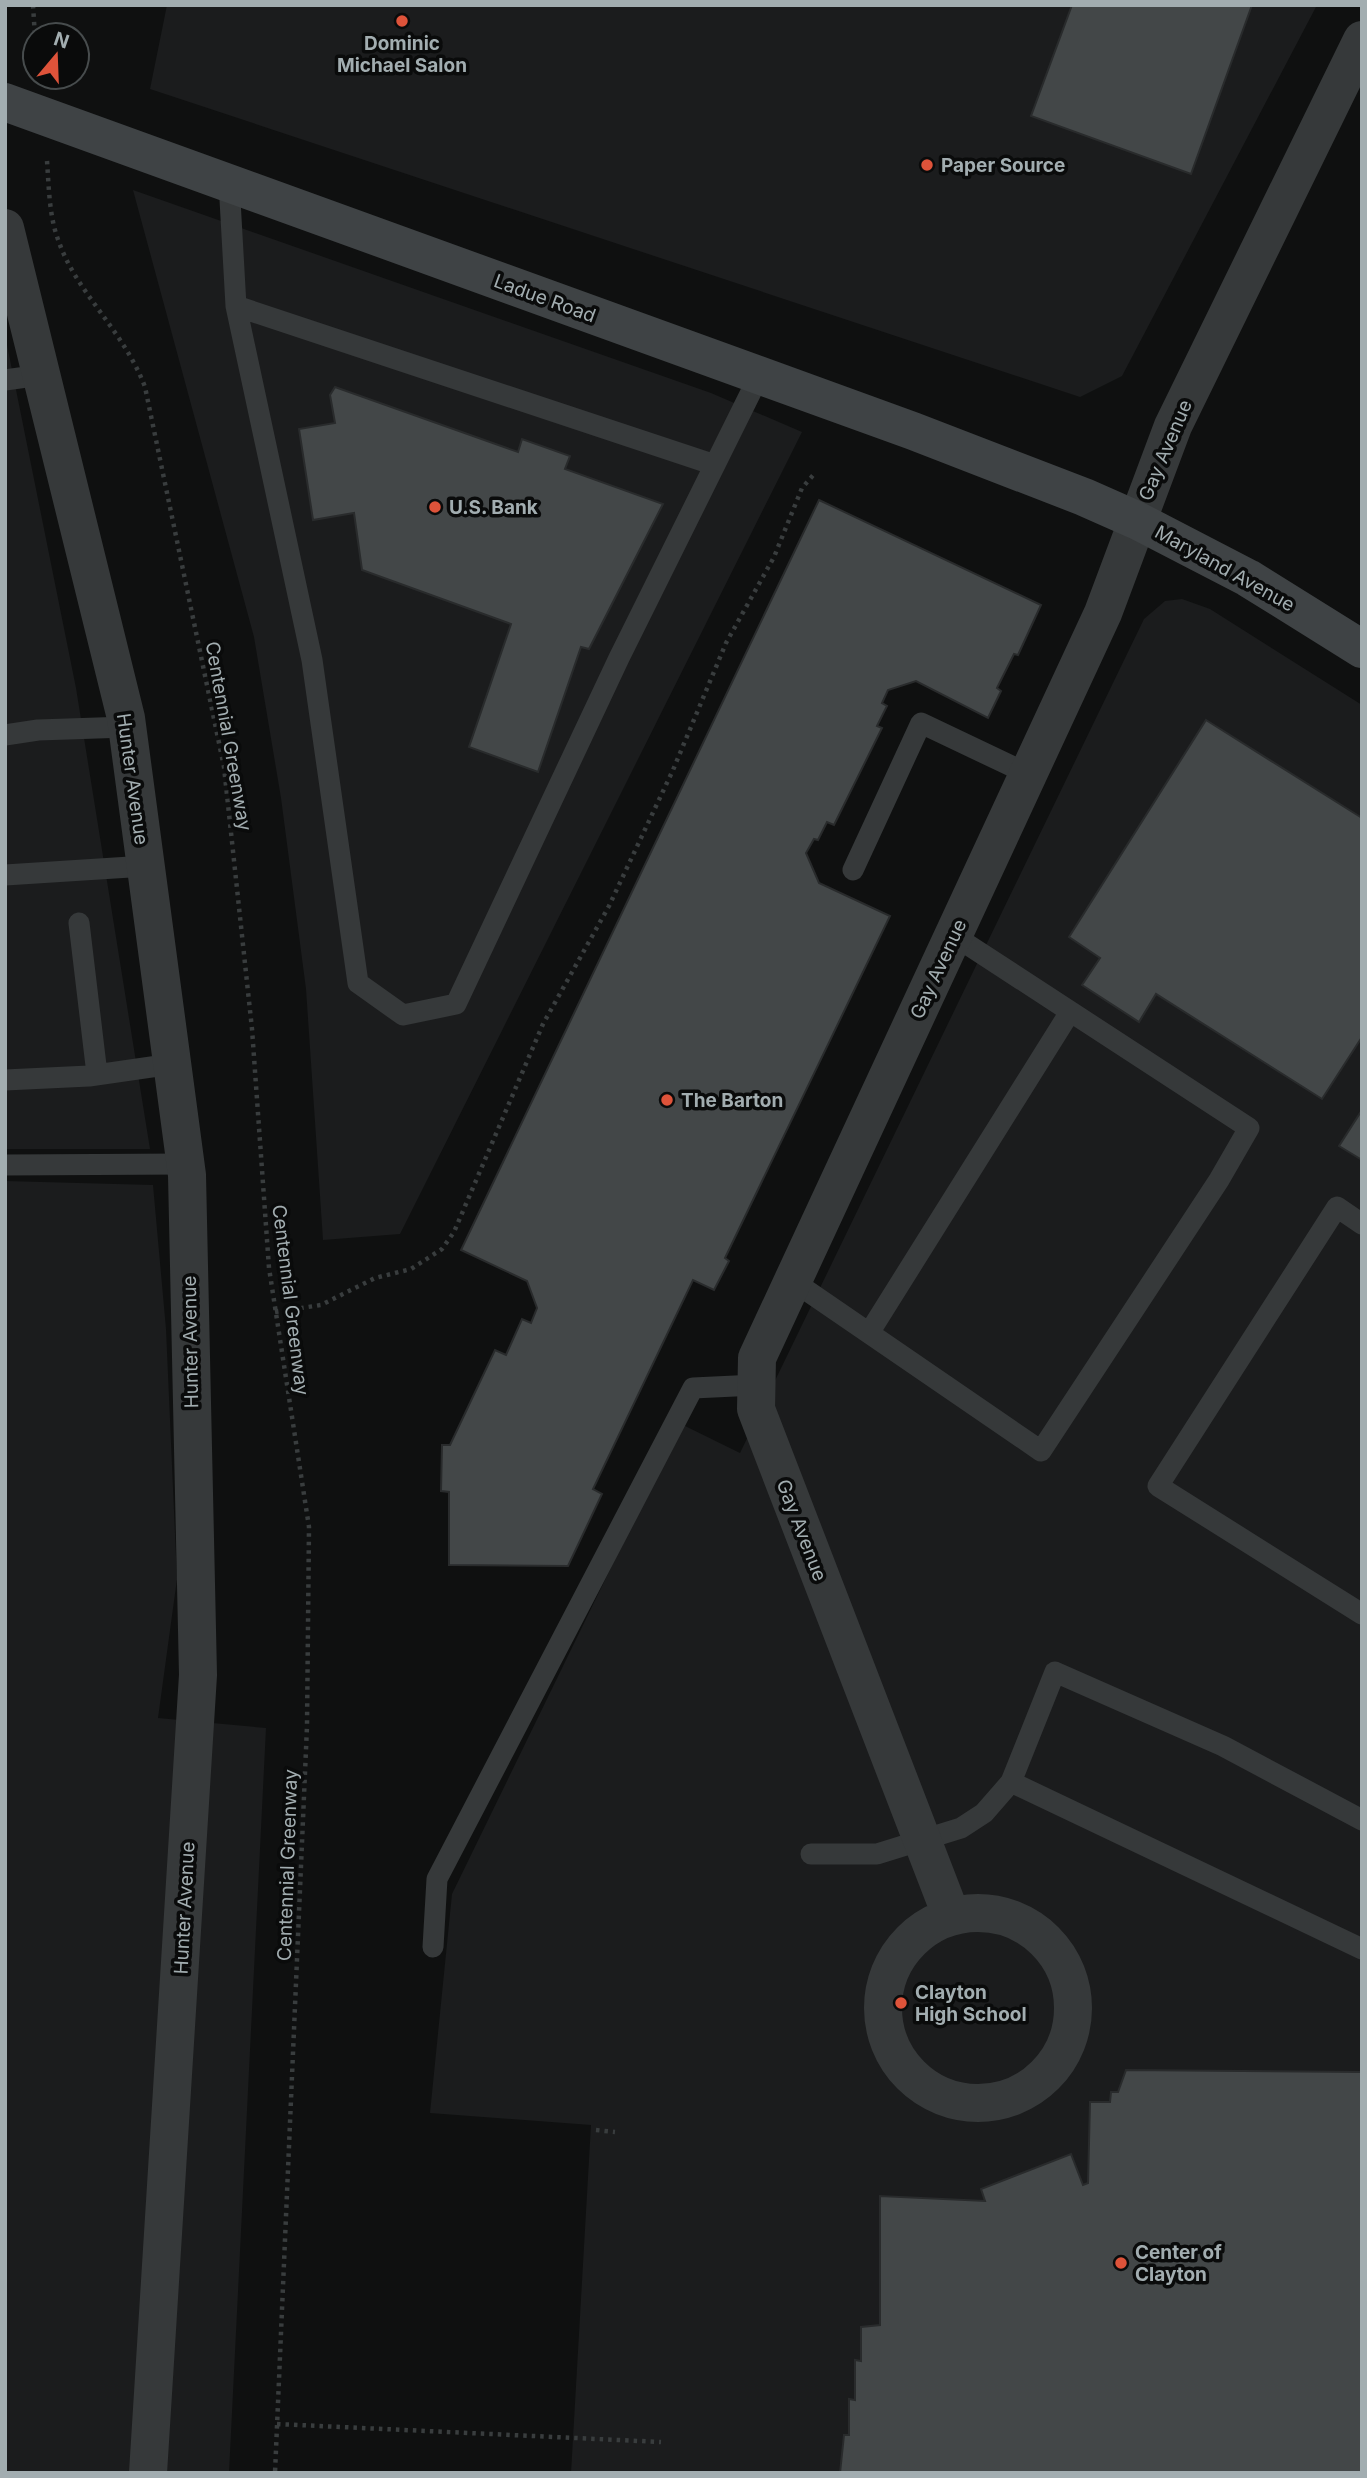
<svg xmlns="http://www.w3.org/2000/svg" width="1367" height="2478" font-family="Inter,sans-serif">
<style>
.built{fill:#1b1c1d}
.building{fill:#434748;stroke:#292b2c;stroke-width:2}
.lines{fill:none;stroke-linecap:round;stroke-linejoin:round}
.path{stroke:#393d3e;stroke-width:4.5;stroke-dasharray:3.5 5;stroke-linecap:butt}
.service{stroke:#36393a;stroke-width:21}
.minor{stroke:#36393a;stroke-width:38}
.secondary{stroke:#3f4345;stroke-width:38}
.poi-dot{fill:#de533a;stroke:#0a0b0b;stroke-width:2.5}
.labels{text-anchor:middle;stroke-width:7;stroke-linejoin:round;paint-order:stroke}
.poi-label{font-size:19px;font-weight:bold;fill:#a2adb0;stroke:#0a0b0b;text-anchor:start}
.street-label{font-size:19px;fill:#a2adb0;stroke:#0a0b0b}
</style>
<rect width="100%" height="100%" fill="#0f1010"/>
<path class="built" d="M 167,5 L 1317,5 L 1122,376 L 1080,397 L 150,89 Z
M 133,190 L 711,393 L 802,432 L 400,1234 L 323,1240 L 306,989 L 281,798 L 254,637 Z
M 5,335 L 76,688 L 150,1149 L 5,1149 Z
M 1182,599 L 1210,609 L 1362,705 L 1362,2473 L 571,2473 L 591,2125 L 430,2113 L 452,1894 L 681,1424 L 740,1453 L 1144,619 L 1165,601 Z
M 5,1181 L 153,1185 L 166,1329 L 177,1579 L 158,1718 L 266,1728 L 229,2473 L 5,2473 Z"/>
<path class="building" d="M 1072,5 L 1252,5 L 1191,174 L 1031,116 Z
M 335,387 L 518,452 L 522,439 L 570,456 L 565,469 L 663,504 L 589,649 L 581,647 L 538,772 L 469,747 L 511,624 L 362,570 L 354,513 L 313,520 L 299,429 L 335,423 L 330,395 Z
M 819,500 L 1041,605 L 1018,655 L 1014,654 L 997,688 L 1001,691 L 988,718 L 916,681 L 888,690 L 882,703 L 887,706 L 877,726 L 882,728 L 834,825 L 827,822 L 818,840 L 814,839 L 806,853 L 819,883 L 890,916 L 725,1258 L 729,1261 L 714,1290 L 693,1280 L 593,1489 L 602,1494 L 568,1566 L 449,1565 L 449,1492 L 441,1491 L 442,1445 L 450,1445 L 495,1350 L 506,1355 L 522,1319 L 531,1323 L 537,1308 L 527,1281 L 461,1250 Z
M 1206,720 L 1362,818 L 1362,1037 L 1322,1099 L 1156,994 L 1139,1022 L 1082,985 L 1100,958 L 1069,937 Z
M 1362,1110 L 1362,1160 L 1339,1146 Z
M 1126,2070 L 1362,2072 L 1362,2473 L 840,2473 L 844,2435 L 849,2435 L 849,2399 L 855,2400 L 855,2360 L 861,2361 L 861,2327 L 880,2325 L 880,2196 L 985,2201 L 981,2189 L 1071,2154 L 1083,2185 L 1088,2183 L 1090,2102 L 1110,2102 L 1111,2092 L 1118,2092 Z"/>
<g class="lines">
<path class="path" d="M 33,5 L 35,37
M 47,161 C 49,188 49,217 59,242 C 76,292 124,331 145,387 L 224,767 L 252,1029 L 269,1268 L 309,1527 L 307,1726 L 275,2473
M 275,1312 L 321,1305 L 375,1278 L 411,1269 L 442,1249 L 454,1232 L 543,1024 L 609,906 L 673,770 L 726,643 L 774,557 L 802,488 L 815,473
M 596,2130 L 615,2132
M 277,2424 L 661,2442"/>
<path class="service" d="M 229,182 L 236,306 L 312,660 L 358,983 L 403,1015 L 456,1004 L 619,658 L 759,376
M 236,306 L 715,465
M 5,380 L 41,375
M 5,735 L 38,730 L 127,727
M 853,870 L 921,723 L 1028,774
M 5,875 L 146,866
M 79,923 L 97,1074
M 5,1080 L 89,1076 L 172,1064
M 5,1165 L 185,1164
M 1362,1224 L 1337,1207 L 1158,1486 L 1362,1614
M 793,1281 L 1041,1451 L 1219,1180 L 1249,1128 L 953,935
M 869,1333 L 1070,1012
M 1011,1782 L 1362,1949
M 811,1854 L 877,1854 L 961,1828 L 984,1813 L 1011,1782 L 1055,1672 L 1223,1746 L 1362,1820
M 433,1947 L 437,1879 L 693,1388 L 756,1385"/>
<path class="minor" d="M 5,228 L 126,718 L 187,1175 L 198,1675 L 148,2473
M883 2008a95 95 0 1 1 190 0a95 95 0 1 1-190 0Z
M 951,1915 L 756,1409 L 757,1358 L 1103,613 L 1173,426 L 1362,40"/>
<path class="secondary" d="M 5,102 L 913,431 L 1084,497 L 1136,520 L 1248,578 L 1362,649"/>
</g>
<g class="poi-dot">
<circle cx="402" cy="21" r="7"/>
<circle cx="927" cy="165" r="7"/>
<circle cx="435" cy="507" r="7"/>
<circle cx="667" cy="1100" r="7"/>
<circle cx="901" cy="2003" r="7"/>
<circle cx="1121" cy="2263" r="7"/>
</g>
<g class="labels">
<g class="poi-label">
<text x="402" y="50" text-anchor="middle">Dominic<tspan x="402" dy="22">Michael Salon</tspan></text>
<text x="941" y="172">Paper Source</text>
<text x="449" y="514">U.S. Bank</text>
<text x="681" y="1107">The Barton</text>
<text x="915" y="1999">Clayton<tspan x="915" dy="22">High School</tspan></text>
<text x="1135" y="2259">Center of<tspan x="1135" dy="22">Clayton</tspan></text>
</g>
<g class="street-label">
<text transform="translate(545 298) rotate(20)" y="7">Ladue Road</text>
<text transform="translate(1165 450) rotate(-67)" y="7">Gay Avenue</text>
<text transform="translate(1225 568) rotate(29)" y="7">Maryland Avenue</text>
<text transform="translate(229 736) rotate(80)" y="7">Centennial Greenway</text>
<text transform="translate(133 779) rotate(82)" y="7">Hunter Avenue</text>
<text transform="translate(938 969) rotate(-65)" y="7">Gay Avenue</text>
<text transform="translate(291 1300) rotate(83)" y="7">Centennial Greenway</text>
<text transform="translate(190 1342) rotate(-91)" y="7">Hunter Avenue</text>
<text transform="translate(802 1530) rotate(69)" y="7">Gay Avenue</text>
<text transform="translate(287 1865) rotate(-88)" y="7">Centennial Greenway</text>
<text transform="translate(184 1908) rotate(-87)" y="7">Hunter Avenue</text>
</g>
</g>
<rect width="1367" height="2478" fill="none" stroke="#a2adb0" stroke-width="14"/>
<g transform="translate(56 56) rotate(19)"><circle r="33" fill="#0a0b0b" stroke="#474c4d" stroke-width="2"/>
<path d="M0-5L12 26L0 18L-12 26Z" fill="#de533a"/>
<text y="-10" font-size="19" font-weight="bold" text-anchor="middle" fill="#a2adb0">N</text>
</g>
</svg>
